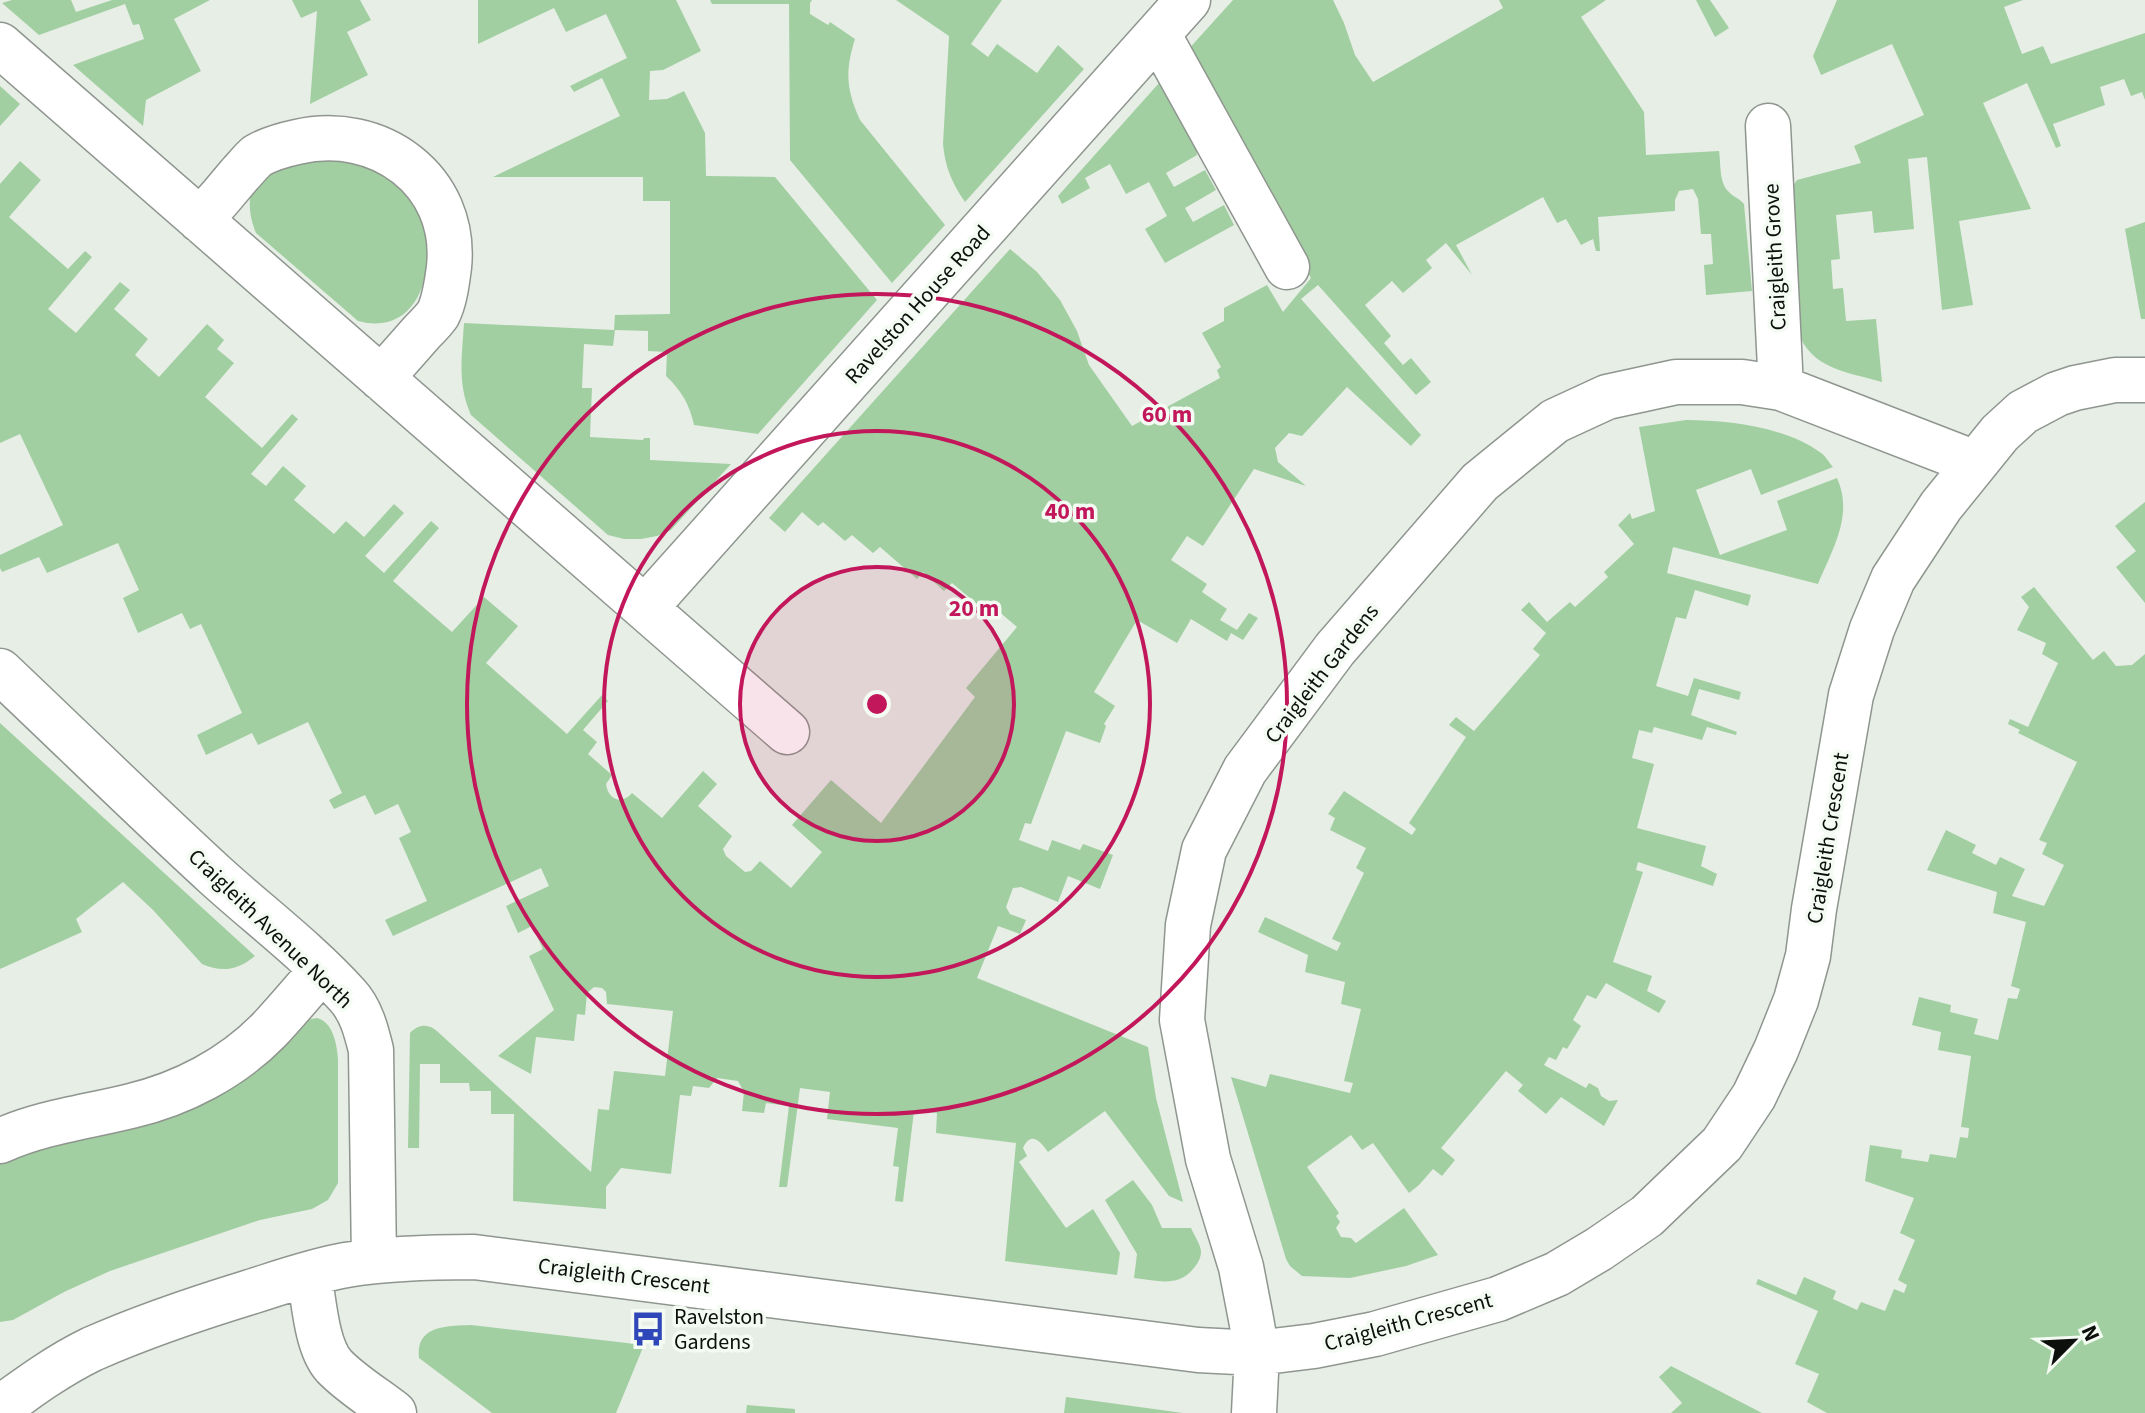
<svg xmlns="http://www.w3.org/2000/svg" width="2145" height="1413" font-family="'Source Sans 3',sans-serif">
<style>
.green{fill:#a2cfa1}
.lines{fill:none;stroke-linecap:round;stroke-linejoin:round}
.minor-casing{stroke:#8f968f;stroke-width:47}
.minor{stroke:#fff;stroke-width:44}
.ring{fill:none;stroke:#c2185b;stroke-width:4}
.labels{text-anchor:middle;stroke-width:7;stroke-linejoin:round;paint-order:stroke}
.street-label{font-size:22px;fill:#0d0f0d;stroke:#f3fbf3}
.poi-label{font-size:22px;fill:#0d0f0d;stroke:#f3fbf3;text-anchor:start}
.centre{fill:#c2185b;stroke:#f3fbf3;stroke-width:4}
.ring-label{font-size:24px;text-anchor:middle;font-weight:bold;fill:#c2185b;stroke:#f3fbf3;stroke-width:7;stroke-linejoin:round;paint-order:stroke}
</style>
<rect width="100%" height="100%" fill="#e6eee6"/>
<path class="green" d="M 12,0 L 71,0 L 76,12 L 112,0 L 210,0 L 174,19 L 201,71 L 146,100 L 143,126 L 73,65 L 144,39 L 139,24 L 133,25 L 125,4 L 39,35 L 2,3 Z
M 292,0 L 360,0 L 371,20 L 347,32 L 368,75 L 310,104 L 317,11 L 301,18 Z
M 478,0 L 676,0 L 701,51 L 663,70 L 650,71 L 649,100 L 667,99 L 684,91 L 705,133 L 706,176 L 775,177 L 877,300 L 758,434 L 694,425 C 690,405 681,390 666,376 L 667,352 L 648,351 L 648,331 L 615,330 L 613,346 L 584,344 L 582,388 L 592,388 L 590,437 L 643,440 L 644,438 L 650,438 L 650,460 L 731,464 L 671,530 L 657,536 L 641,539 L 624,539 L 608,535 L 471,415 C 457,384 462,356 464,323 L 614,330 L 615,315 L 670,314 L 670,201 L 643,201 L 643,177 L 493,177 L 620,116 L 602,78 L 574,92 L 570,86 L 627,58 L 606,14 L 566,32 L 554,8 L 478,44 Z
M 710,0 L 812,0 L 810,3 L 810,14 L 828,25 L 830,22 L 855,39 C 845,71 846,89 860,120 L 945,225 L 892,283 L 790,160 L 789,4 L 712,4 Z
M 896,0 L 1002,0 L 971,44 L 988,57 L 997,44 L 1037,73 L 1058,45 L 1084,69 L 965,202 C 952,183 945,167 943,144 L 949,36 Z
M 1233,0 L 1333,0 L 1344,23 L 1355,55 L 1373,82 L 1503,8 L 1499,0 L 1606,0 L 1581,17 L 1644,112 L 1646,155 L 1719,151 C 1721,164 1719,182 1728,191 C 1733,197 1739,198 1744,204 L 1752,291 L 1706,295 L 1704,265 L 1713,264 L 1711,234 L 1701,234 L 1698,199 L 1693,189 L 1679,191 L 1675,200 L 1675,211 L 1598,217 L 1600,251 L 1596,251 L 1593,239 L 1581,245 L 1566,219 L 1557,223 L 1543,197 L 1456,245 L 1472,275 L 1446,243 L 1426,260 L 1432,268 L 1403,293 L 1392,281 L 1365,305 L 1391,336 L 1384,343 L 1403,365 L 1411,358 L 1431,382 L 1416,395 L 1318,285 L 1301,299 L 1421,435 L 1411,446 L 1347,387 L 1302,436 L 1289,433 L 1275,448 L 1278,462 L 1306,486 L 1254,469 L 1203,546 L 1187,536 L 1171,560 L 1207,584 L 1202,592 L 1227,609 L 1220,620 L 1237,630 L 1249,613 L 1258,618 L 1243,640 L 1231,633 L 1227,641 L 1191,619 L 1177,643 L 1137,620 L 1094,692 L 1115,706 L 1104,724 L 1106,726 L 1100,743 L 1066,731 L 1031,824 L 1025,823 L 1019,840 L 1048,851 L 1052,840 L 1080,850 L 1083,844 L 1113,855 L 1100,889 L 1068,876 L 1058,902 L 1021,887 L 1013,888 L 1006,907 L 1010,914 L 1026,920 L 1020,934 L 998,926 L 977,978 L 1148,1047 L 1156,1098 L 1183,1202 L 1169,1196 L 1105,1111 L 1048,1152 C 1041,1142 1031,1130 1023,1148 L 1027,1156 L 1019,1162 L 1066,1228 L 1093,1209 L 1120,1253 L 1117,1275 L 1005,1261 L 1016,1143 L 936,1133 L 937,1113 L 914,1111 L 903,1202 L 895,1201 L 899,1167 L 893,1166 L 898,1128 L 827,1119 L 830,1092 L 800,1088 L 787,1187 L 779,1187 L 789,1106 L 766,1103 L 764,1113 L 742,1111 L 744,1092 L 738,1081 L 717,1078 L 709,1088 L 693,1086 L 691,1096 L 680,1095 L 671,1174 L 621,1168 L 606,1187 L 606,1209 L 513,1201 L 514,1114 L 491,1114 L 491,1091 L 470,1091 L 469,1083 L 440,1083 L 440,1064 L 420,1064 L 419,1148 L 408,1148 L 410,1033 C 418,1024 429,1023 438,1032 L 591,1172 L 598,1109 L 609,1110 L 614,1071 L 665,1076 L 673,1011 L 607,1004 L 606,992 L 602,988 L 594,987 L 587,993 L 585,1015 L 577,1014 L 574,1041 L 536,1037 L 531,1074 L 498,1056 L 554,1010 L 529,956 L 543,949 L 532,926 L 518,933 L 506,906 L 549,886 L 541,868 L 393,936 L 385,920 L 427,901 L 399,838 L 411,832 L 398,804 L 375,815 L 365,795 L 334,809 L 329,800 L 342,793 L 308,722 L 258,745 L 252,733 L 206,755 L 197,735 L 242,713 L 201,624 L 190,629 L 182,613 L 138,633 L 123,598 L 139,590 L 118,543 L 47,573 L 39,557 L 2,572 L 0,568 L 0,555 L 63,525 L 20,434 L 0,443 L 0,184 L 20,161 L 41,180 L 9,217 L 68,269 L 85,251 L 92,257 L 48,309 L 76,333 L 120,282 L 130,290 L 114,309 L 148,339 L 135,355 L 159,377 L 207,324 L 224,340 L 217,349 L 234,363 L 205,397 L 262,448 L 292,414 L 298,419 L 251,474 L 266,486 L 283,466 L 306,486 L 294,500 L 334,534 L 346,521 L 364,537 L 394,504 L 404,513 L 365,556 L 384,573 L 431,521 L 439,528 L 393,581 L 452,632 L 484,597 L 518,626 L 486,663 L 567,734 L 602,695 L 608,701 L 583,730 L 597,742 L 588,754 L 612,775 L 606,784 C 608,800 622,805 632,793 L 662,818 L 703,771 L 717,784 L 698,806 L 732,836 L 723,849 L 726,856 L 745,872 L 751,871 L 760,861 L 791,888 L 822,852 L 792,825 L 831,780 L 881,823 L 975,697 L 966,688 L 1017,627 L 996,609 L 990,615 L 952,583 L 944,591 L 923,572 L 917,579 L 880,547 L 873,553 L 852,535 L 845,541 L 823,522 L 818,526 L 802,512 L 785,532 L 769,518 L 1010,249 L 1037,272 L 1060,300 L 1077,331 L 1089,365 L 1132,426 L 1220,378 L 1217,370 L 1221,367 L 1202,333 L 1224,321 L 1224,308 L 1267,285 L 1283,312 L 1311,278 L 1186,52 Z
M 1696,0 L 1710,0 L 1729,28 L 1715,37 Z
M 1837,0 L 2023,0 L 2004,7 L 2022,54 L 2043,46 L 2051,64 L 2145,33 L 2145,100 L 2142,92 L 2131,96 L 2124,79 L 2100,87 L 2105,105 L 2053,124 L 2061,146 L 2056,148 L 2027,83 L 1983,103 L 2031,209 L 1959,221 L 1973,305 L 1942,310 L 1927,157 L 1908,159 L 1914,229 L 1874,233 L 1872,211 L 1836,215 L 1840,259 L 1831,260 L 1833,289 L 1843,288 L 1846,321 L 1876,319 L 1882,382 C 1848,372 1810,369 1798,331 L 1790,190 L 1797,180 L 1861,163 L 1854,146 L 1924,115 L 1892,44 L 1821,75 L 1813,56 Z
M 1168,73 L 1194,133 L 1197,155 L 1166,173 L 1174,187 L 1205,170 L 1216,190 L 1185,208 L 1193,222 L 1224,205 L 1234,225 L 1165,263 L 1145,229 L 1167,216 L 1149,182 L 1126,194 L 1110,164 L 1085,178 L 1090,188 L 1062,204 L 1058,196 Z
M 0,86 L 20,104 L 0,126 Z
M 308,157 C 320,159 374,163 382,167 C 388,171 394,180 399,186 C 405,193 415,200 419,209 C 440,256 424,339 358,321 L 256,233 C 248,214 245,187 264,172 C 273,166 297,161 308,157 Z
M 2145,222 L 2145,319 L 2141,319 L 2125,229 Z
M 1686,420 C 1728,420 1786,427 1821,453 C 1826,456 1829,463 1833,467 L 1761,495 L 1751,469 L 1696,490 L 1720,555 L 1787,530 L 1777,501 L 1837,478 C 1854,515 1832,550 1818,584 L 1673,547 L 1667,573 L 1751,595 L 1748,606 L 1695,590 L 1686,619 L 1676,617 L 1656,686 L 1688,696 L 1694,678 L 1741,692 L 1739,700 L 1699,689 L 1691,715 L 1737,732 L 1736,735 L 1707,727 L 1702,740 L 1654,727 L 1652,733 L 1639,730 L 1632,758 L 1654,764 L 1637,828 L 1706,846 L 1701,866 L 1717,874 L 1713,886 L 1638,862 L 1636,870 L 1643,872 L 1613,962 L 1652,976 L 1647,991 L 1666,1001 L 1659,1013 L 1606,983 L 1596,999 L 1587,995 L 1573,1020 L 1581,1026 L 1567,1049 L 1563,1047 L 1556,1060 L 1549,1057 L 1544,1065 L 1586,1088 L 1589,1083 L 1598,1088 L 1601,1096 L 1609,1101 L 1618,1100 L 1604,1126 L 1561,1097 L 1546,1114 L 1518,1091 L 1523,1085 L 1506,1071 L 1441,1148 L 1455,1160 L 1442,1176 L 1433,1169 L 1419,1185 L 1409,1193 L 1373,1143 L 1362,1150 L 1351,1135 L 1307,1167 L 1339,1213 L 1336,1216 L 1340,1222 L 1336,1228 L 1341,1237 L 1351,1238 L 1356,1243 L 1404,1208 L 1438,1255 L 1406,1266 L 1350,1278 L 1302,1276 L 1290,1266 L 1286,1259 L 1231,1077 L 1266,1087 L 1270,1074 L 1350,1093 L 1353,1083 L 1344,1081 L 1361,1009 L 1341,1004 L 1345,982 L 1305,972 L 1308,955 L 1258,932 L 1265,917 L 1337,951 L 1341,943 L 1332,939 L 1364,873 L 1356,868 L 1366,848 L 1330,830 L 1335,818 L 1328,814 L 1344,791 L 1412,835 L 1416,829 L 1409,823 L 1466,737 L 1449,725 L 1456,717 L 1474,731 L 1540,655 L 1533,649 L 1546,633 L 1521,610 L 1529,602 L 1547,622 L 1570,602 L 1575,607 L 1608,577 L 1604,572 L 1634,544 L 1618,525 L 1630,513 L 1632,519 L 1655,511 L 1639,427 Z
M 2145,502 L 2145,603 L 2116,567 L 2136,551 L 2115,526 Z
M 2034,587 L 2093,660 L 2104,651 L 2116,666 L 2132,665 L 2145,654 L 2145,1413 L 1827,1413 L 1807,1402 L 1819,1374 L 1795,1364 L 1818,1311 L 1756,1284 L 1758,1279 L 1796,1295 L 1804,1277 L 1836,1291 L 1833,1299 L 1857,1310 L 1861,1302 L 1885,1311 L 1894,1289 L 1904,1293 L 1907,1285 L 1898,1280 L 1915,1240 L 1900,1233 L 1914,1198 L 1865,1181 L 1870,1145 L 1902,1150 L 1901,1158 L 1928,1162 L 1930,1154 L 1956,1158 L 1960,1137 L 1968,1138 L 1969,1128 L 1961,1127 L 1971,1056 L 1938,1050 L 1941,1032 L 1912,1025 L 1919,997 L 1951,1005 L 1950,1012 L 1978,1019 L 1974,1034 L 1998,1040 L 2008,998 L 2017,999 L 2020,989 L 2011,986 L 2026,922 L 1993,913 L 1997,892 L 1927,870 L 1946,830 L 1976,845 L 1972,853 L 1996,865 L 2000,857 L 2025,869 L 2012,896 L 2044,906 L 2064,865 L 2042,854 L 2047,843 L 2039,840 L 2077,762 L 2018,733 L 2020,730 L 2008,724 L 2010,719 L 2028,727 L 2058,663 L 2042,654 L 2046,643 L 2017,630 L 2029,607 L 2021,597 Z
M 0,723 L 255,956 C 238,970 222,973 202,964 L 153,910 L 123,882 L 76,919 L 82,932 L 0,969 Z
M 317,1018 C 333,1022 337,1044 338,1059 L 338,1183 L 328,1200 L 312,1209 L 260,1220 L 110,1271 L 64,1292 L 13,1320 L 0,1322 L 0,1156 L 311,1019 Z
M 1133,1180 L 1152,1205 L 1162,1228 L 1191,1228 C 1194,1235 1201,1245 1201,1252 C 1201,1258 1197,1265 1193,1269 C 1178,1288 1155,1280 1134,1278 L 1137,1254 L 1105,1200 Z
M 471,1325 L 644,1345 L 616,1413 L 492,1413 L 419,1358 C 415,1325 448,1326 471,1325 Z
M 1671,1366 L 1762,1413 L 1671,1413 L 1682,1403 L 1659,1377 Z
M 1066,1397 L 1183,1413 L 1064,1413 Z
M 747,1405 L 795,1409 L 795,1413 L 746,1413 Z"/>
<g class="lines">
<g class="minor-casing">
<path id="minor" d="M 1158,34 L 1287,267
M 0,45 L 787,732
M 1768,126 L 1781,388
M 200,220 C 214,205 227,190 240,174 C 246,168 251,161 257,156 C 269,149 283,145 297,142 C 378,123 458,180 449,267 C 447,282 445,300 438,314 C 434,320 427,327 422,332 C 408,348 395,363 381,378
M 645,608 L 1188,0
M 0,671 C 72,739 143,809 216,876 C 259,915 308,952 347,995 C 361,1010 366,1030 371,1050 L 374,1261
M 0,1141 C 42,1122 87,1117 131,1106 C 182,1094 232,1068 269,1030 C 287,1011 304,990 322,970
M 309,1274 C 314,1300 316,1346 334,1366 C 351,1384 375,1398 394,1413
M 0,1408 C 30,1386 59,1365 92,1349 C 142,1327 195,1309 247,1293 C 279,1283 312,1271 346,1265 C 389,1258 431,1257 474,1257 L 1198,1350 L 1257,1353 L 1314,1346 L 1375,1334 L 1498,1299 L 1557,1274 L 1599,1249 L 1647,1216 L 1722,1144 L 1754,1096 L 1776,1050 L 1796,1000 L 1808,956 L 1814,909 L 1851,695 L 1872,629 L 1893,579 L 1941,506 L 2000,433 L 2023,412 L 2057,394 L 2075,388 L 2115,380 L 2145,380
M 1254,1413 L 1257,1353 L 1251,1319 L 1241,1267 L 1208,1159 L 1182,1020 L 1188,925 L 1204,850 L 1245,770 L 1335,649 L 1480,482 L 1555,421 L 1607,397 L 1676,382 L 1742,382 L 1781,388 L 1975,463"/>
</g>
<use href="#minor" class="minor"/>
</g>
<circle cx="877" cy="704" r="137" fill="#c2185b" fill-opacity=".12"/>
<g class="ring">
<circle cx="877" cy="704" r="137"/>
<circle cx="877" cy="704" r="273"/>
<circle cx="877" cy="704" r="410"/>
</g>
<defs>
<g id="bus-bare" transform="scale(2.76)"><path d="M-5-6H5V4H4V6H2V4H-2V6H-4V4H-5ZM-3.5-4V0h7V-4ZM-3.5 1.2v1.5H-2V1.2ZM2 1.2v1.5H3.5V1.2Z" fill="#2f47b8" stroke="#f3fbf3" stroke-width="2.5" paint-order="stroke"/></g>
</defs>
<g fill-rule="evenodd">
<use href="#bus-bare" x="648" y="1329"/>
</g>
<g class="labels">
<g class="street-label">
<text transform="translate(1774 257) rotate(-93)" y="8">Craigleith Grove</text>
<text transform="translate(917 304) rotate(-48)" y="8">Ravelston House Road</text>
<text transform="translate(1321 673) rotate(-52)" y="8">Craigleith Gardens</text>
<text transform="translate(1827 838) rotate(-81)" y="8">Craigleith Crescent</text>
<text transform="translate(271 928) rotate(44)" y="8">Craigleith Avenue North</text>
<text transform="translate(624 1275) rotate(7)" y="8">Craigleith Crescent</text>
<text transform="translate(1408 1321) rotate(-15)" y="8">Craigleith Crescent</text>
</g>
<g class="poi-label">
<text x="674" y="1324">Ravelston<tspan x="674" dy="25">Gardens</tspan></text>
</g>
</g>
<circle cx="877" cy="704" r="12" class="centre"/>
<g class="ring-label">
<text x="1167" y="422">60 m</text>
<text x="1070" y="519">40 m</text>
<text x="974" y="616">20 m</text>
</g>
<g transform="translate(2073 1341) rotate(66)" stroke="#f3fbf3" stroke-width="6" paint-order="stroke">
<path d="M0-6L14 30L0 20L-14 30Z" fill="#0d0f0d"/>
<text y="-12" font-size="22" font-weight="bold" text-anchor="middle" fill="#0d0f0d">N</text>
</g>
</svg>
